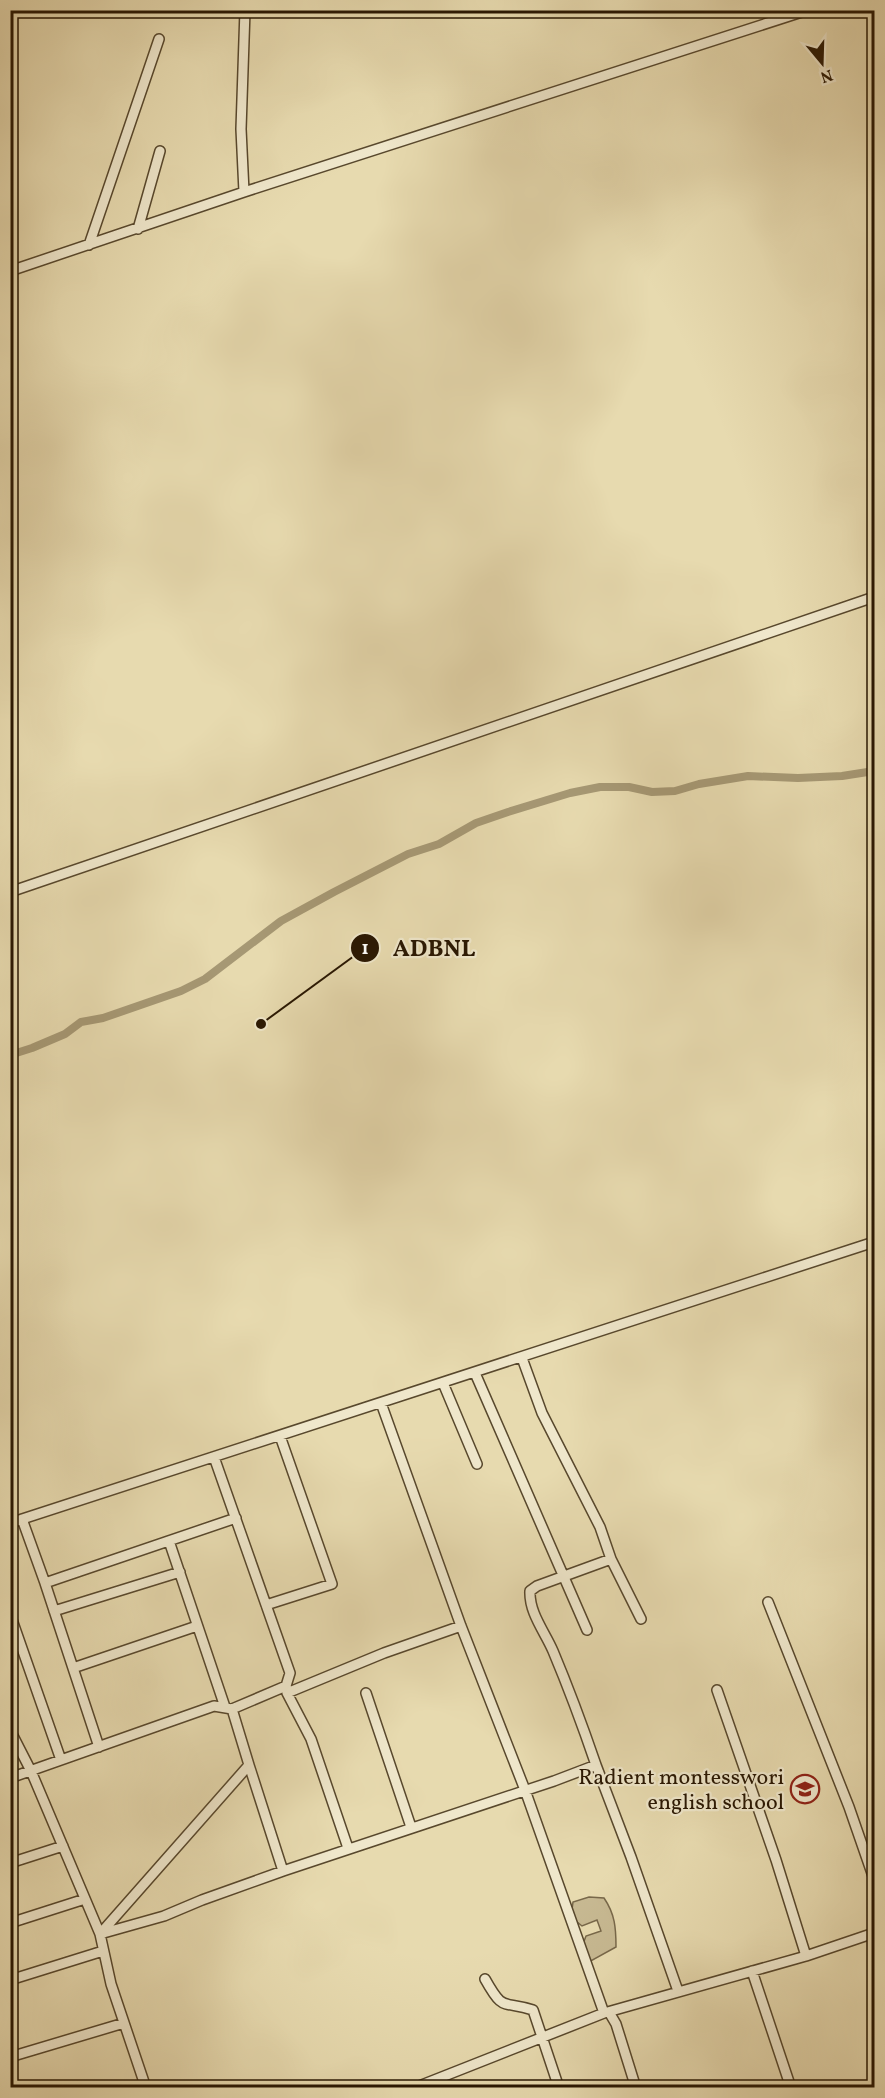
<svg xmlns="http://www.w3.org/2000/svg" width="885" height="2098" font-family="Vollkorn,serif">
<style>
.grass{fill:#c7b992;stroke:#78684a;stroke-width:1.5}
.lines{fill:none;stroke-linecap:round;stroke-linejoin:round}
.stream{stroke:#746446;stroke-width:2}
.canal{stroke:#a69874;stroke-width:8}
.street-casing{stroke:#58482d;stroke-width:12}
.street{stroke:#efe7cb;stroke-width:9}
.labels{text-anchor:middle;stroke-width:4.5;stroke-linejoin:round;paint-order:stroke}
.poi-label{font-size:22px;fill:#291702;stroke:#efe7cb;text-anchor:end}
.leader{fill:none;stroke:#291702;stroke-width:2}
.callout-dot{fill:#291702;stroke:#efe7cb;stroke-width:2}
.mark-label{font-size:18px;text-anchor:middle;font-weight:bold;fill:#fff}
.callout-label{font-size:24px;text-anchor:middle;font-weight:bold;fill:#291702;stroke:#efe7cb;stroke-width:4.5;stroke-linejoin:round;paint-order:stroke}
</style>
<rect width="100%" height="100%" fill="#e7daaf"/>
<filter id="stains"><feTurbulence type="fractalNoise" baseFrequency=".00333" numOctaves="4"/><feColorMatrix values="0 0 0 0 .2 0 0 0 0 .09 0 0 0 0 .02 0 0 0 .5 -.17"/></filter>
<radialGradient id="worn" r=".72"><stop offset=".6" stop-color="#630" stop-opacity="0"/><stop offset="1" stop-color="#630" stop-opacity=".3"/></radialGradient>
<path class="grass" d="M 589,1897 L 604,1898 C 615,1914 616,1928 616,1947 L 589,1962 L 583,1944 L 586,1936 L 601,1931 L 597,1920 L 582,1926 L 571,1917 L 573,1902 Z"/>
<g class="lines">
<path class="stream" d="M 10,33 L 21,10
M 49,2088 L 50,2087"/>
<path class="canal" d="M 10,1055 L 32,1048 L 65,1034 L 81,1022 L 103,1018 L 181,991 L 205,979 L 281,921 L 334,892 L 408,854 L 439,844 L 476,823 L 508,812 L 570,793 L 600,787 L 629,787 L 652,792 L 675,791 L 699,784 L 748,776 L 798,778 L 842,776 L 874,771"/>
<g class="street-casing">
<path id="street" d="M 244,192 L 241,129 L 245,10
M 138,229 L 160,151
M 89,245 L 159,39
M 10,271 L 244,192 L 808,10
M 10,892 L 874,597
M 522,1358 L 542,1413 L 600,1527 L 611,1559 L 641,1619
M 475,1373 L 587,1630
M 443,1383 L 477,1464
M 381,1403 L 461,1626 L 525,1790 L 604,2013
M 22,1519 L 45,1583
M 10,1523 L 874,1242
M 169,1541 L 225,1707
M 768,1602 L 849,1807 L 874,1879
M 266,1605 L 332,1584 L 280,1436
M 54,1611 L 180,1572
M 10,1614 L 61,1760
M 73,1668 L 197,1626
M 717,1690 L 776,1860 L 806,1956
M 366,1693 L 411,1827
M 10,1730 L 31,1771 L 100,1934 L 111,1984 L 146,2088
M 99,1747 L 45,1583 L 236,1518
M 249,1765 L 283,1871
M 596,1765 L 631,1857 L 678,1991
M 10,1778 L 214,1706 L 232,1709
M 348,1848 L 311,1739 L 287,1693 L 384,1653 L 461,1626
M 10,1863 L 63,1846
M 10,1923 L 85,1899
M 100,1934 L 164,1916 L 202,1900 L 283,1871 L 554,1781 L 596,1765 C 583,1727 569,1689 553,1651 C 545,1632 529,1613 530,1591 L 537,1586 L 611,1559
M 100,1934 L 249,1765 L 232,1709 L 286,1686 L 290,1673 L 214,1457
M 752,1971 L 791,2088
M 485,1979 C 504,2013 502,2000 533,2010 L 559,2088
M 10,1980 L 103,1951
M 609,2012 L 616,2024 L 636,2088
M 10,2057 L 124,2023
M 414,2088 L 604,2013 L 806,1956 L 874,1933"/>
</g>
<use href="#street" class="street"/>
</g>
<defs>
<g id="school-ring" transform="scale(1.5)"><circle r="9.5" fill="#efe7cb" stroke="#8f2418" stroke-width="1.5"/><path d="M0-5L7-2L0 1L-7-2ZM-4 1L0 2.5L4 1V4Q0 6-4 4Z" fill="#8f2418"/></g>
</defs>
<g fill-rule="evenodd">
<use href="#school-ring" x="805" y="1789"/>
</g>
<g class="labels">
<g class="poi-label">
<text x="784" y="1784">Radient montesswori<tspan x="784" dy="25">english school</tspan></text>
</g>
</g>
<path class="leader" d="M261 1024L365 948"/>
<g class="callout-dot">
<circle cx="261" cy="1024" r="6"/>
<circle cx="365" cy="948" r="15"/>
</g>
<g class="mark-label">
<text x="365" y="954">1</text>
</g>
<g class="callout-label">
<text x="434" y="956">ADBNL</text>
</g>
<rect width="885" height="2098" fill="none" stroke="#e7daaf" stroke-width="36"/>
<rect x="12" y="12" width="861" height="2074" fill="none" stroke="#291702" stroke-width="3"/>
<rect x="18" y="18" width="849" height="2062" fill="none" stroke="#291702" stroke-width="1.5"/>
<g transform="translate(822 63) rotate(161)" stroke="#efe7cb" stroke-width="4.5" paint-order="stroke">
<path d="M0-4.5L10 22L0 15L-10 22Z" fill="#291702"/>
<text y="-9" font-size="16" font-weight="bold" text-anchor="middle" fill="#291702">N</text>
</g>
<rect width="100%" height="100%" filter="url(#stains)"/>
<rect width="100%" height="100%" fill="url(#worn)"/>
</svg>
